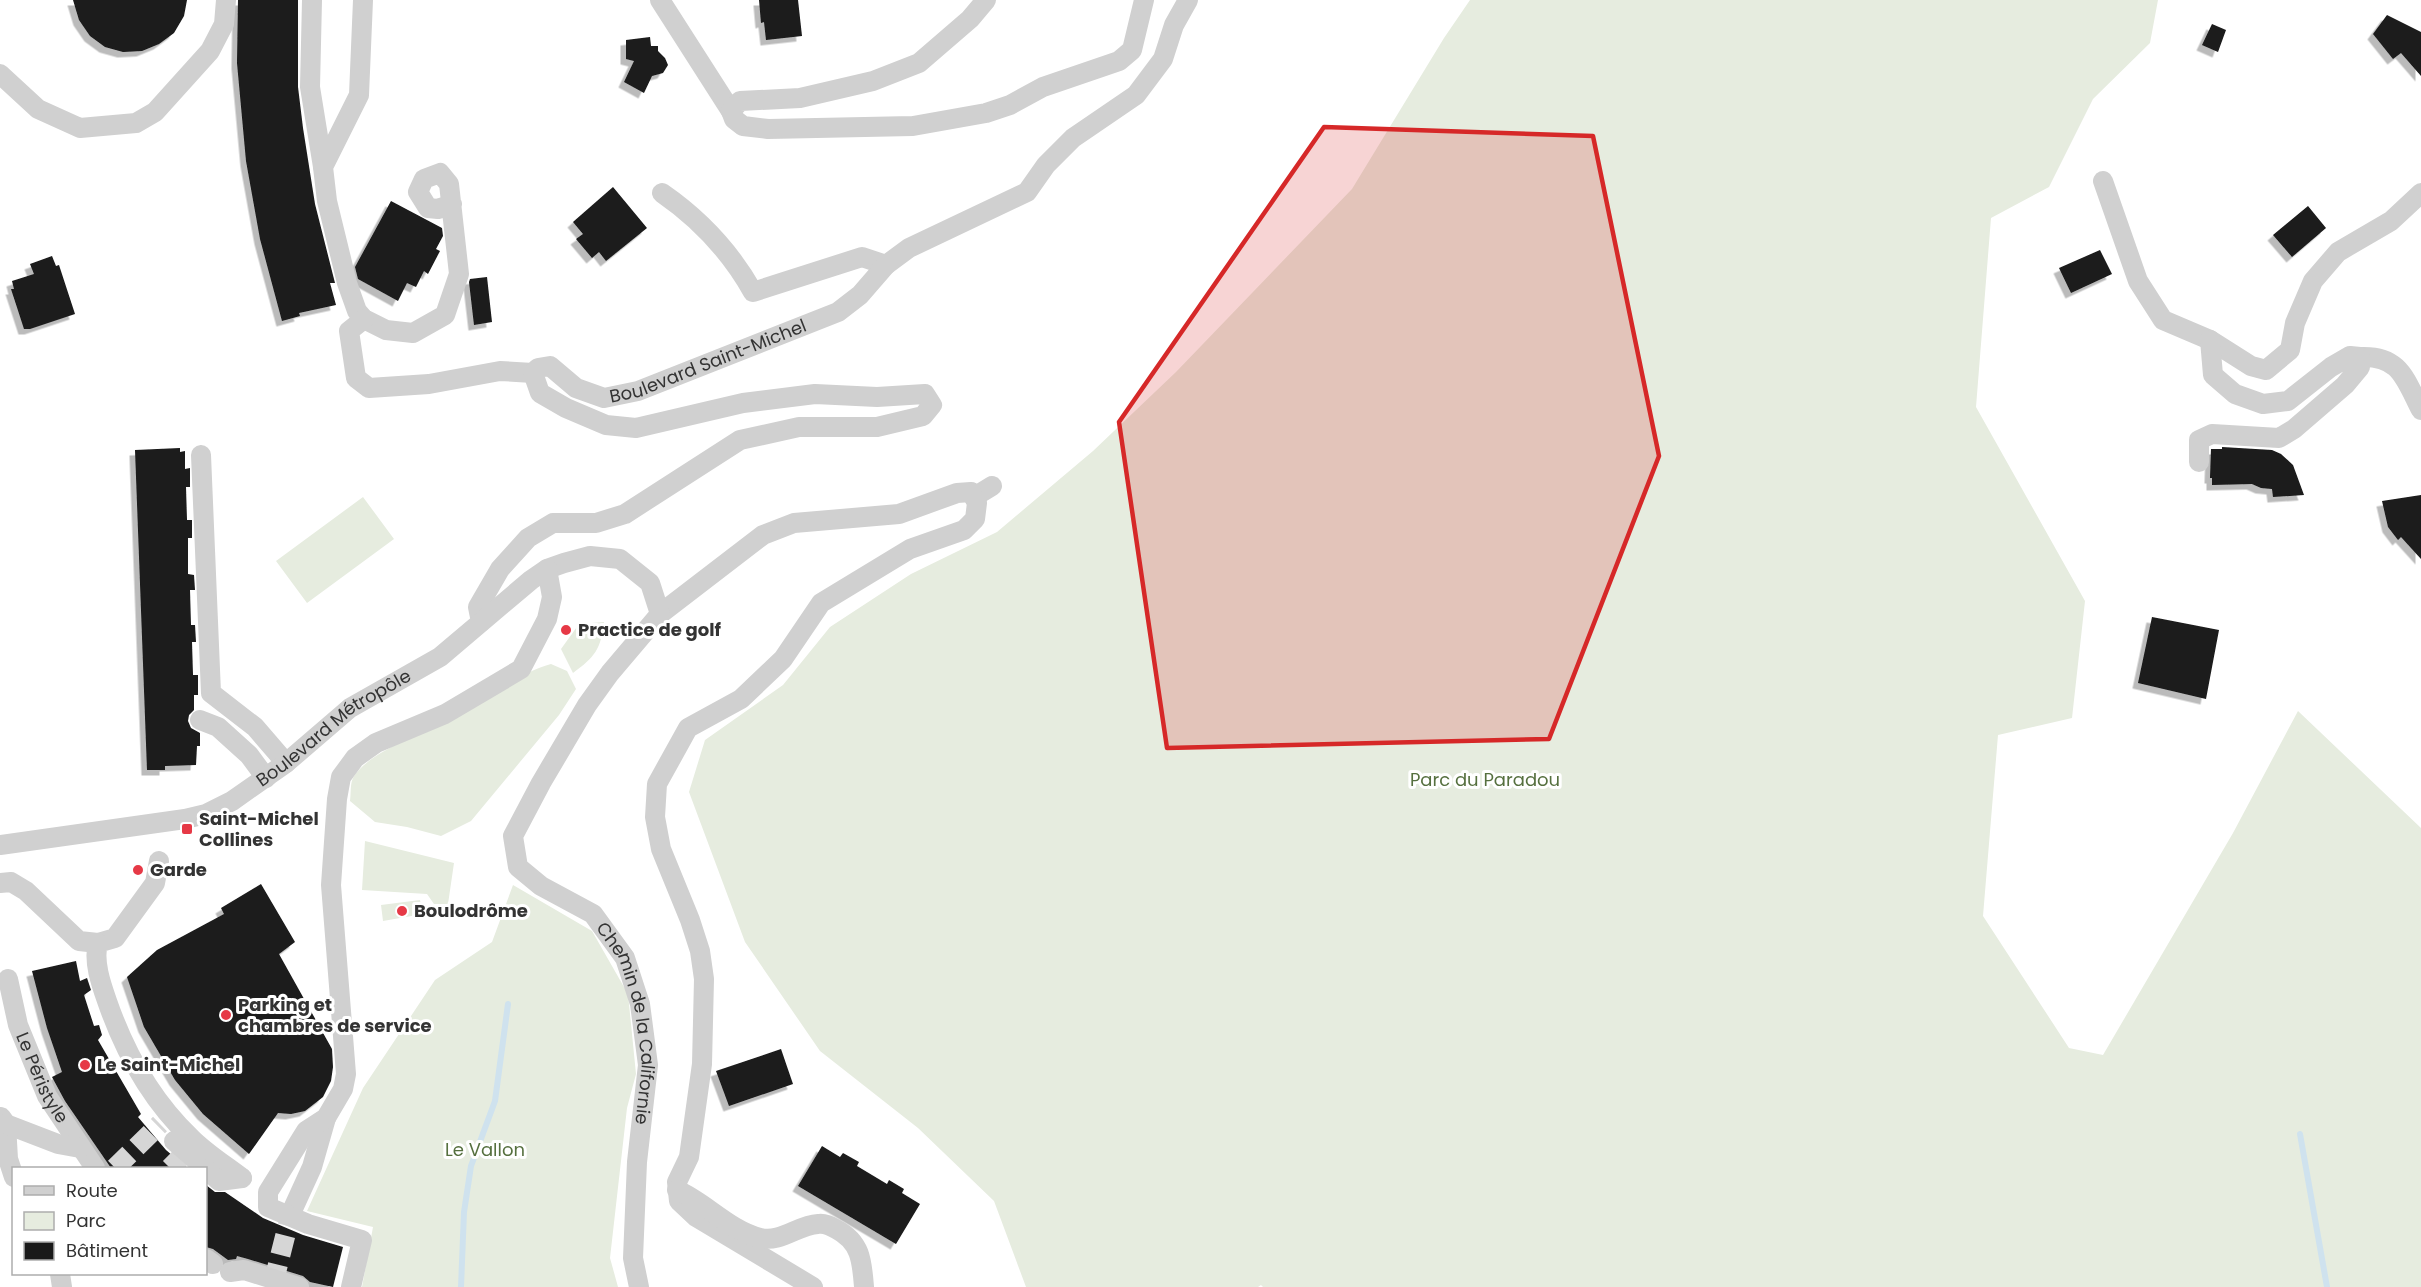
<svg xmlns="http://www.w3.org/2000/svg" width="2421" height="1287" font-family="Poppins,sans-serif">
<style>
.green{fill:#e6ecdf}
.lines{fill:none;stroke-linecap:round;stroke-linejoin:round}
.stream{stroke:#cfe2ee;stroke-width:6}
.building{fill:#1a1a1a;filter:url(#shadow)}
.minor-tunnel{stroke:#d6d6d6;stroke-width:20;stroke-dasharray:20 10;stroke-linecap:butt}
.minor{stroke:#d0d0d0;stroke-width:20}
.marked{fill:#d62828;fill-opacity:0.2;stroke:#d62828;stroke-width:4.5;stroke-linejoin:round}
.poi-dot{fill:#e63946;stroke:#fff;stroke-width:2}
.labels{text-anchor:middle;stroke-width:6;stroke-linejoin:round;paint-order:stroke}
.street-label{font-size:18px;fill:#333;stroke:#fff}
.poi-label{font-size:18px;font-weight:bold;fill:#333;stroke:#fff;text-anchor:start}
.park-label{font-size:18px;fill:#56703f;stroke:#fff}
</style>
<defs>
<filter id="shadow"><feDropShadow dx="-5.5" dy="5.5" stdDeviation="0" flood-color="#0004"/></filter>
</defs>
<rect width="100%" height="100%" fill="#fff"/>
<path class="green" d="M 1470,0 L 2158,0 L 2150,43 L 2093,99 L 2049,187 L 1991,218 L 1976,407 L 2085,601 L 2072,718 L 1998,735 L 1983,916 L 2069,1048 L 2103,1055 L 2233,833 L 2298,711 L 2421,828 L 2421,1287 L 1263,1287 L 1261,1285 L 1258,1287 L 1026,1287 L 994,1201 L 918,1128 L 820,1051 L 745,942 L 689,792 L 705,740 L 783,685 L 830,627 L 911,574 L 997,532 L 1093,451 L 1176,372 L 1352,189 L 1444,38 Z
M 363,497 L 394,539 L 307,603 L 276,561 Z
M 604,622 C 601,649 595,657 573,673 L 561,649 L 579,624 Z
M 551,664 L 567,671 L 576,689 L 559,715 L 471,821 L 441,836 L 407,827 L 375,822 L 350,801 C 351,795 350,784 353,778 C 368,751 428,732 455,717 C 487,701 515,674 551,664 Z
M 365,841 L 454,863 L 448,904 L 434,904 L 427,894 L 362,890 Z
M 513,885 L 592,931 L 628,994 L 636,1074 L 627,1108 L 610,1258 L 618,1287 L 362,1287 L 373,1227 L 307,1211 L 363,1088 L 435,980 L 492,942 Z
M 420,900 L 423,914 L 383,921 L 381,905 Z"/>
<g class="lines">
<path class="stream" d="M 2300,1134 L 2327,1287
M 461,1287 L 464,1212 L 471,1166 L 495,1101 L 508,1004"/>
</g>
<path class="building" d="M 73,0 L 187,0 L 184,16 L 174,33 L 159,44 L 142,51 L 123,52 L 105,47 L 90,36 L 79,20 Z
M 238,0 L 298,0 L 298,87 L 303,128 L 315,204 L 335,283 L 330,283 L 336,305 L 299,313 L 300,316 L 282,321 L 260,239 L 246,161 L 237,63 Z
M 759,0 L 798,0 L 802,36 L 766,40 L 764,22 L 761,23 Z
M 2387,15 L 2421,32 L 2421,76 L 2401,53 L 2393,59 L 2373,34 Z
M 2212,24 L 2226,30 L 2218,52 L 2202,45 Z
M 650,37 L 651,46 L 658,46 L 658,51 L 665,58 L 668,65 L 663,73 L 652,76 L 644,93 L 624,82 L 634,61 L 626,59 L 626,40 Z
M 613,187 L 647,228 L 606,261 L 599,252 L 592,258 L 576,239 L 583,234 L 573,222 Z
M 391,201 L 442,228 L 443,236 L 436,249 L 440,251 L 428,274 L 424,271 L 416,287 L 407,283 L 398,301 L 358,279 L 355,267 Z
M 2308,206 L 2326,228 L 2292,257 L 2273,235 Z
M 2100,250 L 2112,274 L 2071,293 L 2059,268 Z
M 52,256 L 56,266 L 59,265 L 75,314 L 30,329 L 24,329 L 11,289 L 14,289 L 12,281 L 34,274 L 30,264 Z
M 487,277 L 492,322 L 474,325 L 469,282 L 470,279 Z
M 2222,447 L 2272,450 L 2281,454 L 2293,465 L 2304,495 L 2273,497 L 2272,489 L 2261,488 L 2252,484 L 2212,485 L 2212,478 L 2210,478 L 2211,449 L 2222,449 Z
M 180,448 L 180,452 L 185,451 L 185,469 L 190,468 L 190,487 L 186,487 L 187,520 L 192,520 L 192,538 L 188,538 L 188,574 L 194,575 L 195,590 L 190,590 L 191,625 L 195,625 L 196,642 L 192,642 L 193,675 L 198,675 L 198,695 L 194,695 L 194,710 L 189,715 L 188,721 L 191,728 L 200,733 L 200,746 L 197,746 L 196,765 L 165,766 L 165,770 L 147,770 L 135,450 Z
M 2421,495 L 2421,559 L 2401,537 L 2398,540 L 2388,527 L 2382,501 Z
M 2152,617 L 2219,630 L 2206,699 L 2138,683 Z
M 261,884 L 295,942 L 279,954 L 332,1049 L 333,1067 L 331,1081 L 323,1097 L 305,1111 L 291,1114 L 278,1113 L 249,1154 L 203,1114 L 175,1080 L 144,1027 L 127,977 L 157,950 L 224,914 L 221,908 Z
M 76,961 L 80,981 L 87,978 L 91,990 L 84,995 L 94,1026 L 99,1025 L 102,1035 L 98,1040 L 141,1114 L 138,1117 L 166,1150 L 187,1168 L 111,1168 L 65,1101 L 52,1077 L 62,1072 L 47,1028 L 32,971 Z
M 781,1049 L 793,1084 L 729,1106 L 716,1071 Z
M 822,1146 L 840,1157 L 843,1153 L 859,1162 L 857,1166 L 887,1184 L 889,1180 L 904,1189 L 902,1193 L 920,1204 L 896,1244 L 798,1186 Z
M 206,1185 L 215,1192 L 225,1192 L 263,1218 L 303,1235 L 343,1247 L 333,1287 L 310,1282 L 303,1276 L 248,1259 L 237,1256 L 236,1259 L 228,1260 L 213,1249 L 206,1247 Z"/>
<g class="lines">
<path class="minor-tunnel" d="M 115,1168 L 160,1124
M 170,1168 L 186,1152
M 273,1284 L 291,1213"/>
<g class="minor">
<path d="M 312,0 L 310,87 L 323,167"/>
<path d="M 363,0 L 359,95 L 323,167 L 327,201 L 347,283 L 357,311 L 364,319 L 386,330 L 413,333 L 445,315 L 459,274 L 449,184 L 440,173 L 424,179 L 418,192 L 428,208 L 438,209 L 452,204"/>
<path d="M 660,0 L 731,111"/>
<path d="M 986,0 L 970,19 L 919,63 L 873,81 L 800,98 L 740,101 L 731,111 L 734,119 L 743,126 L 768,129 L 913,126 L 986,113 L 1010,105 L 1043,87 L 1119,61 L 1132,50 L 1144,0"/>
<path d="M 0,74 L 38,109 L 80,128 L 136,123 L 155,112 L 210,51 L 224,24 L 226,0"/>
<path d="M 2103,181 L 2138,281 L 2163,320 L 2210,340 L 2251,366 L 2266,370 L 2290,350 L 2295,323 L 2313,281 L 2338,252 L 2391,221 L 2421,193"/>
<path d="M 662,193 C 701,220 730,251 753,292 L 862,257 L 886,265"/>
<path d="M 364,319 L 349,331 L 356,378 L 369,388 L 429,384 L 500,371 L 533,373"/>
<path d="M 2360,357 C 2400,355 2405,379 2421,410"/>
<path d="M 201,455 L 211,693 L 255,727 L 286,763"/>
<path d="M 2199,462 L 2199,440 L 2212,434 L 2279,438 L 2294,429 L 2345,385 L 2360,367 L 2360,357 L 2350,356 L 2331,367 L 2288,401 L 2263,404 L 2235,394 L 2213,375 L 2210,340"/>
<path d="M 974,497 L 992,486"/>
<path d="M 660,614 L 763,535 L 794,523 L 899,514 L 957,493 L 971,492 L 977,503 L 975,519 L 964,530 L 910,549 L 821,603 L 783,659 L 741,699 L 688,728 L 657,784 L 655,817 L 661,849 L 690,920 L 700,951 L 704,979 L 702,1064 L 689,1157 L 677,1182 L 679,1201 L 696,1217 L 813,1287"/>
<path id="s1" d="M 481,622 L 478,607 L 500,569 L 528,538 L 553,523 L 596,523 L 625,514 L 740,440 L 799,427 L 877,427 L 923,416 L 932,405 L 925,394 L 877,397 L 815,394 L 743,403 L 636,428 L 606,425 L 566,408 L 540,393 L 533,373 L 538,368 L 550,366 L 576,388 L 604,398 L 638,391 L 838,312 L 860,295 L 886,265 L 909,248 L 1027,192 L 1046,165 L 1073,138 L 1136,95 L 1163,59 L 1174,25 L 1188,0"/>
<path d="M 200,720 L 218,727 L 249,755 L 266,778"/>
<path id="s2" d="M 0,845 L 185,819 L 206,814 L 232,801 L 286,763 L 350,708 L 440,657 L 531,580 L 547,569 L 564,563 L 590,556 L 620,559 L 650,583 L 660,614 L 610,673 L 587,705 L 541,783 L 513,836 L 518,867 L 541,886 L 593,914 L 625,958 L 640,1004 L 648,1065 L 637,1162 L 633,1258 L 639,1287"/>
<path d="M 159,861 L 155,883 L 115,938 L 98,943 C 93,961 101,984 107,1001 C 125,1053 151,1100 191,1138 C 206,1153 225,1165 242,1178"/>
<path d="M 0,883 L 11,882 L 26,891 L 79,941 L 98,943"/>
<path id="s3" d="M 8,979 L 18,1025 L 47,1096 L 95,1168"/>
<path d="M 1,1117 L 6,1124 L 8,1159 L 14,1177"/>
<path d="M 6,1124 L 58,1144 L 80,1148"/>
<path d="M 174,1141 L 205,1168"/>
<path d="M 206,1169 L 219,1181 L 242,1178"/>
<path d="M 677,1190 C 706,1203 729,1230 760,1238 C 781,1243 798,1225 818,1224 C 824,1223 831,1226 836,1229 C 861,1242 862,1261 864,1287"/>
<path d="M 291,1213 L 312,1167 L 326,1118"/>
<path d="M 206,1259 L 213,1264"/>
<path d="M 230,1272 L 244,1270 L 299,1287"/>
<path d="M 60,1274 L 62,1287"/>
<path d="M 351,1287 L 362,1240 L 308,1224 L 268,1207 L 268,1192 L 306,1131 L 326,1118 L 343,1089 L 346,1074 L 331,885 L 337,799 L 341,777 L 355,758 L 376,743 L 445,714 L 521,669 L 547,619 L 552,597 L 547,569"/>
</g>
</g>
<path class="marked" d="M 1324,127 L 1593,136 L 1659,456 L 1549,739 L 1167,748 L 1119,422 Z"/>
<g class="poi-dot">
<circle cx="566" cy="630" r="6"/>
<rect x="181" y="823" width="12" height="12" rx="3"/>
<circle cx="138" cy="870" r="6"/>
<circle cx="402" cy="911" r="6"/>
<circle cx="226" cy="1015" r="6"/>
<circle cx="85" cy="1065" r="6"/>
</g>
<g class="labels">
<g class="street-label">
<text dy="6" stroke="none"><textPath href="#s1" startOffset="1164">Boulevard Saint-Michel</textPath></text>
<text dy="6" stroke="none"><textPath href="#s2" startOffset="363">Boulevard Métropôle</textPath></text>
<text dy="6" stroke="none"><textPath href="#s2" startOffset="1282">Chemin de la Californie</textPath></text>
<text dy="6" stroke="none"><textPath href="#s3" startOffset="105">Le Péristyle</textPath></text>
</g>
<g class="poi-label">
<text x="578" y="636">Practice de golf</text>
<text x="199" y="825">Saint-Michel<tspan x="199" dy="21">Collines</tspan></text>
<text x="150" y="876">Garde</text>
<text x="414" y="917">Boulodrôme</text>
<text x="238" y="1011">Parking et<tspan x="238" dy="21">chambres de service</tspan></text>
<text x="97" y="1071">Le Saint-Michel</text>
</g>
<g class="park-label">
<text x="1485" y="786">Parc du Paradou</text>
<text x="485" y="1156">Le Vallon</text>
</g>
</g>
<rect x="12" y="1167" width="195" height="108" fill="#ffffff" stroke="#adadad" stroke-width="1.5"/>
<rect x="24" y="1186" width="30" height="9" fill="#d0d0d0" stroke="#adadad" stroke-width="1.5"/>
<text x="66" y="1197" font-size="18" fill="#333333">Route</text>
<rect x="24" y="1212" width="30" height="18" fill="#e6ecdf" stroke="#adadad" stroke-width="1.5"/>
<text x="66" y="1227" font-size="18" fill="#333333">Parc</text>
<rect x="24" y="1242" width="30" height="18" fill="#1a1a1a" stroke="#adadad" stroke-width="1.5"/>
<text x="66" y="1257" font-size="18" fill="#333333">Bâtiment</text>
</svg>
